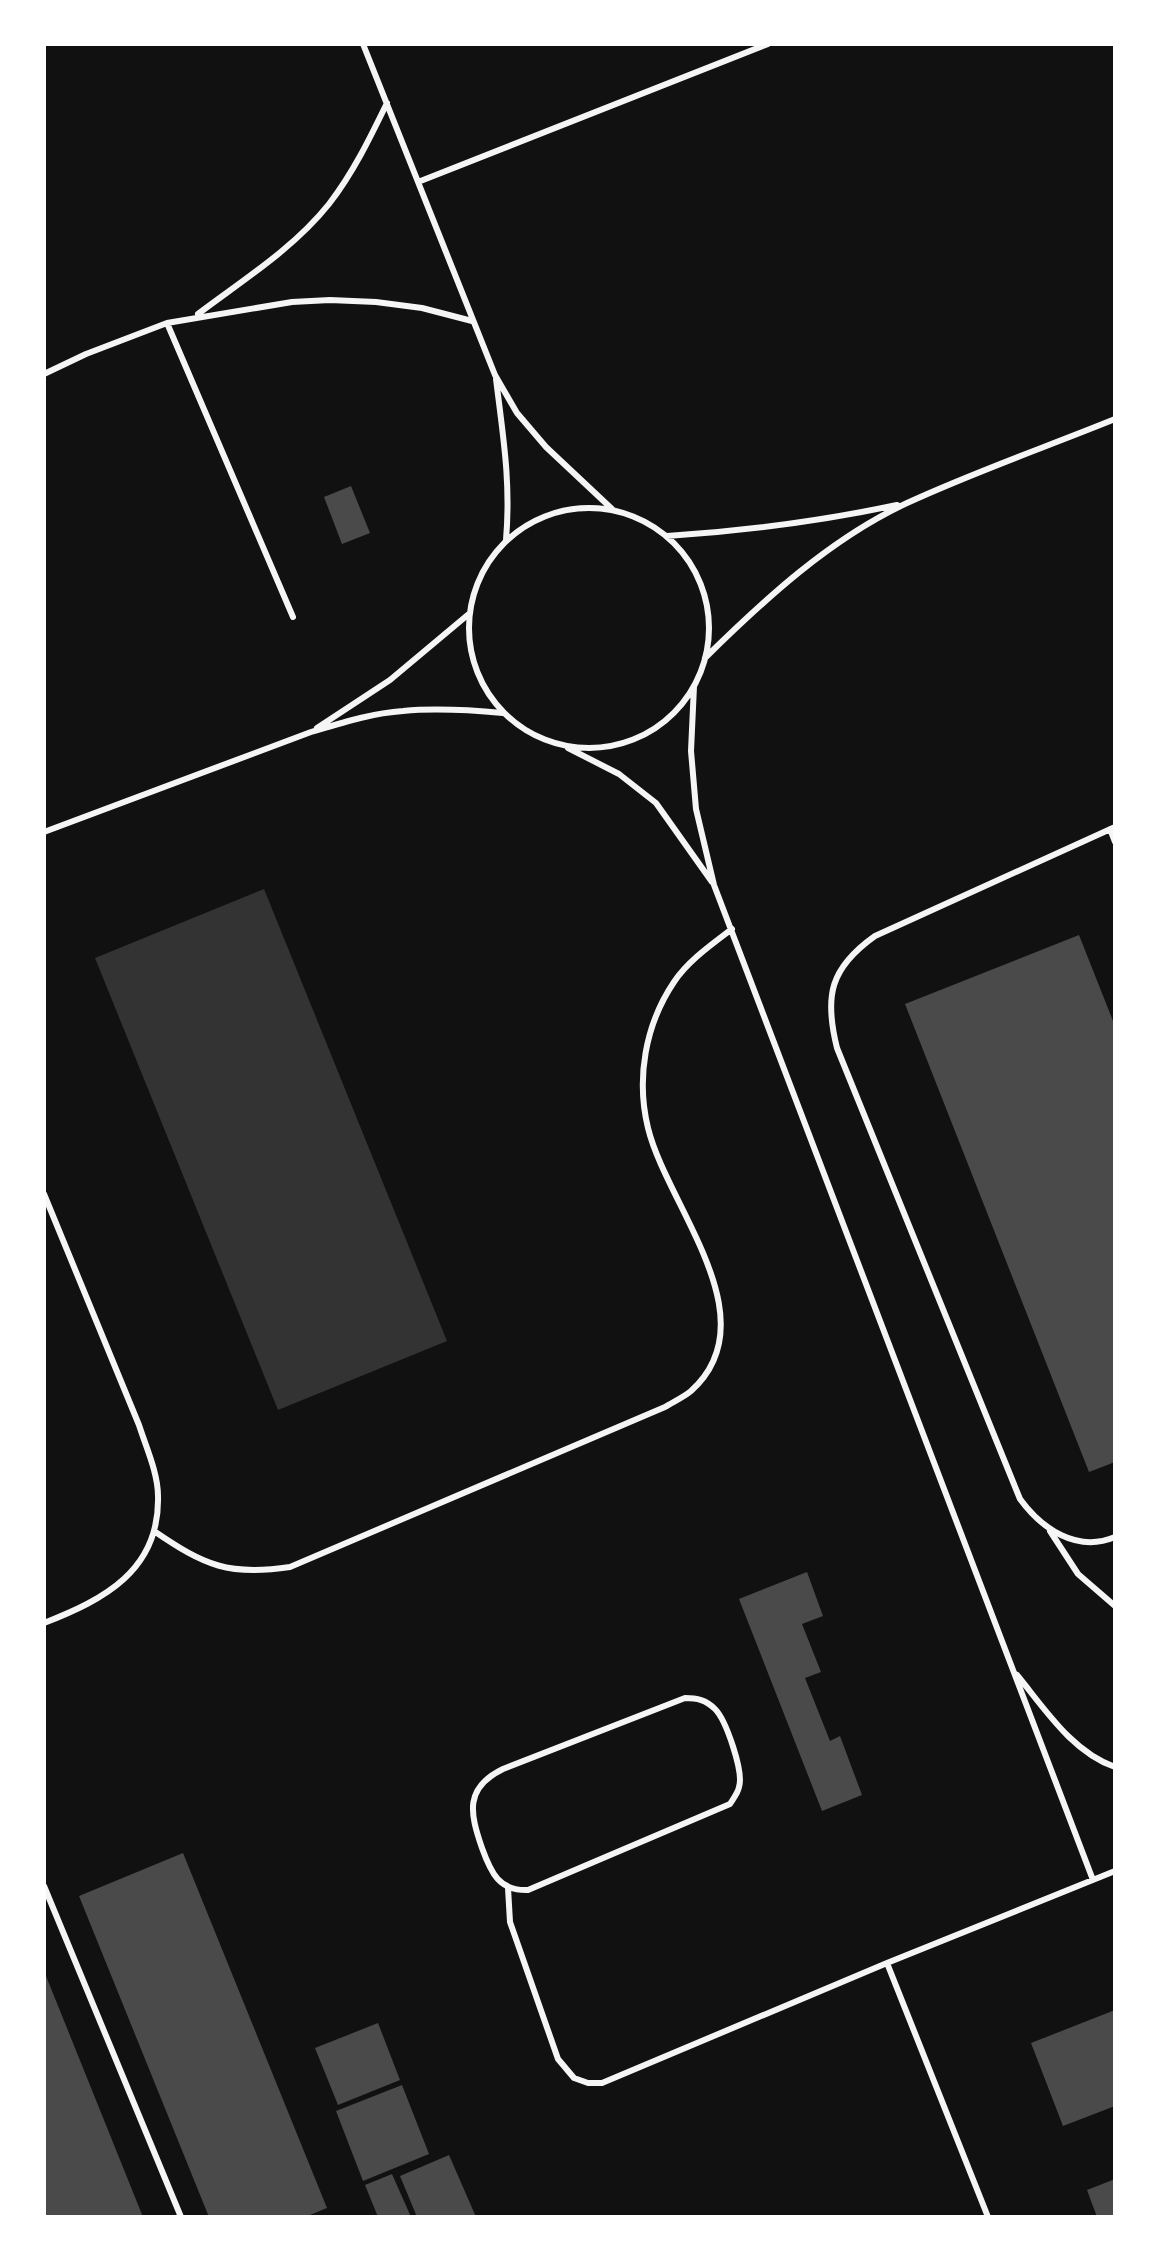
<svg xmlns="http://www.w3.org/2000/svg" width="1159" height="2261" font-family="Signika,sans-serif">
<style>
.water{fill:#333}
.building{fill:#4a4a4a}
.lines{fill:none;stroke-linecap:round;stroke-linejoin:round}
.service{stroke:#f5f5f5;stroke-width:6}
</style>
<rect width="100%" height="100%" fill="#111"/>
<path class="water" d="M 264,889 L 447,1341 L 278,1410 L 95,958 Z"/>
<path class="building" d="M 351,486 L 370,533 L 342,544 L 324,497 Z
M 1079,935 L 1115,1026 L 1115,1462 L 1089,1472 L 905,1004 Z
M 807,1572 L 823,1616 L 802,1624 L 821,1672 L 805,1678 L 830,1741 L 840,1736 L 862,1795 L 822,1811 L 739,1599 Z
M 183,1853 L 327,2208 L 305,2217 L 209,2217 L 79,1896 Z
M 44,1971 L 143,2217 L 44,2217 Z
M 1115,2010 L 1115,2106 L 1063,2126 L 1031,2043 Z
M 378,2023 L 400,2080 L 338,2105 L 315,2048 Z
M 402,2085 L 429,2154 L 363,2181 L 336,2111 Z
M 449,2155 L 476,2217 L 417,2217 L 400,2176 Z
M 392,2174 L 411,2217 L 378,2217 L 365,2185 Z
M 1115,2179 L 1115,2217 L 1097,2217 L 1087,2190 Z"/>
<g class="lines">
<path class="service" d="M 363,44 L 495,375 L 517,413 L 546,447 L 612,509
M 418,182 L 768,44
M 198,314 C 243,280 293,249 329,204 C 353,173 370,138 387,103
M 167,323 L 293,617
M 44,374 L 86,354 L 167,323 L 292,302 L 330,300 L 376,302 L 422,308 L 472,321
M 496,379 C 503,436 511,482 506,540
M469 628a120 120 0 1 1 240 0a120 120 0 1 1-240 0Z
M 667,536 C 745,531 821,521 897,505
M 705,658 C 765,599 830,539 907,503 C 974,472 1046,447 1115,419
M 694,686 L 691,751 L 696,809 L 714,885 L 1093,1880
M 317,728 L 390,680 L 470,613
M 568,748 L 619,774 L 656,803 L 712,882
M 1115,827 L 875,936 C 830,968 824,996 837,1048 L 1020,1499 C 1042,1529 1077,1553 1115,1537
M 1110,829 L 1115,842
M 44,832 L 311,732 C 341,723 372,713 403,711 C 436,708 470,710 503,713
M 44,1194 L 139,1425 C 146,1447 158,1473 158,1496 C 160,1571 103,1600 44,1623
M 154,1531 C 205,1566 229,1576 290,1567 L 665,1407 C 673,1402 684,1397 691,1391 C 771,1319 667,1206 648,1128 C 636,1079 645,1025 674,982 C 688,961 711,945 732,929
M 1050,1531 L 1078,1574 L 1115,1606
M 1017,1675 C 1045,1709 1072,1752 1115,1767
M 685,1698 C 697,1698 706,1700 715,1709 C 726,1720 744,1772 739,1787 C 738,1793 733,1799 730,1804 L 528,1890 C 499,1891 491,1873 482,1848 C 470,1813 464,1788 503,1769 Z
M 44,1886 L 181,2217
M 508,1888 L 510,1922 L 558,2059 L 574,2078 L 588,2083 L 602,2083 L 887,1963 L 1115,1871
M 887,1963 L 988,2217"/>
</g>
<rect width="1159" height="2261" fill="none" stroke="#ffffff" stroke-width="92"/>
</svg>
